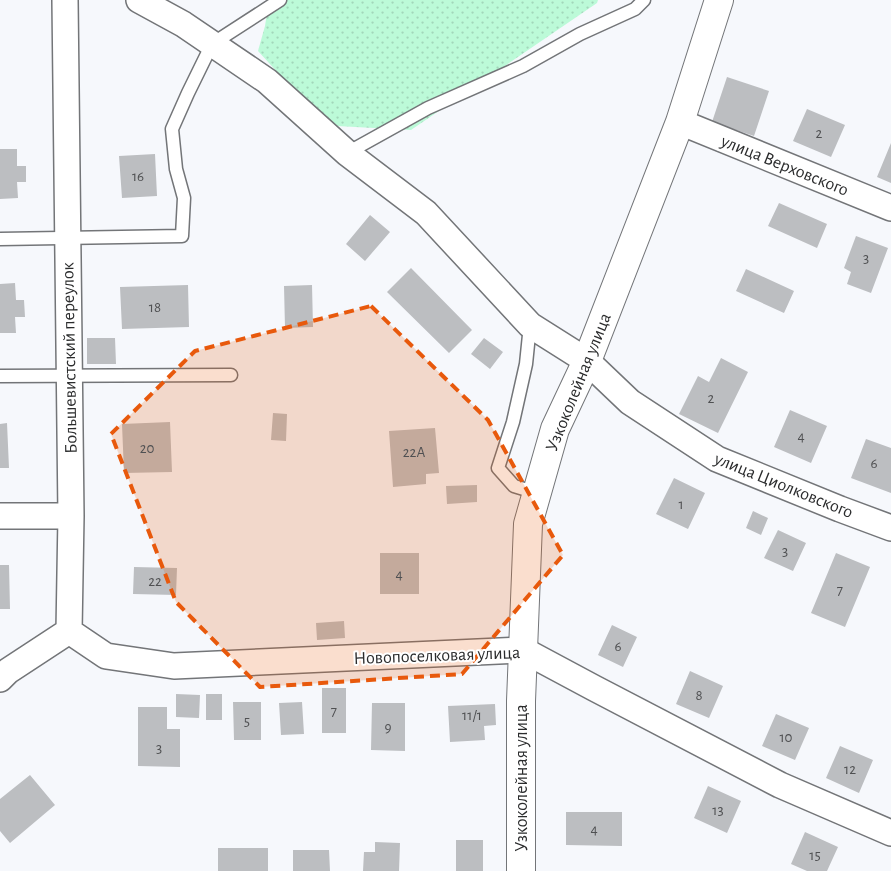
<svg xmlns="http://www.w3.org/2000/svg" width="891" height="871" font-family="'Alegreya Sans',sans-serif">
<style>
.grass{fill:url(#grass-dots)}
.building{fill:#bcbec1}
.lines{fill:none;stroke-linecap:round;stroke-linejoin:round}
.service-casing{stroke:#737578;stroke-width:15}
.minor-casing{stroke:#737578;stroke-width:28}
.tertiary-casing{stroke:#737578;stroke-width:30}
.service{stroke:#fff;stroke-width:12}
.minor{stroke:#fff;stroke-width:25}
.tertiary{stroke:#fff;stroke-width:28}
.marked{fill:#e8590c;fill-opacity:0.2;stroke:#e8590c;stroke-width:4;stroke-dasharray:10 6;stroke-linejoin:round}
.labels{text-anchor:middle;stroke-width:4;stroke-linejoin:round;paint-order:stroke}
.number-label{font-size:15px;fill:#4f5052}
.street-label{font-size:18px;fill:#2b2c2d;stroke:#fff}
</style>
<defs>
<pattern id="grass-dots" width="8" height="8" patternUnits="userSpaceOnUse" patternTransform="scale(1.25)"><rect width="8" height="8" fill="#bcfad8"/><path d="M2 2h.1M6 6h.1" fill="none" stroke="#a2d6ba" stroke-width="1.8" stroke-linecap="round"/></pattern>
</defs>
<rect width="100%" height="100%" fill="#f6f8fc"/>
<path class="grass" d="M 269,0 L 598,0 L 597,3 L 411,130 L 337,126 L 291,87 L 258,51 L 265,26 Z"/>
<path class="building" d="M 727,77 L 769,91 L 754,136 L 712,122 Z
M 807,109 L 845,125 L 831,157 L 793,141 Z
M 891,143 L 891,183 L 877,177 Z
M 0,149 L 17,149 L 17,166 L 26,166 L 26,182 L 17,182 L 18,198 L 0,199 Z
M 155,154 L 157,196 L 122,198 L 119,156 Z
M 779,203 L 827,224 L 817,248 L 768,226 Z
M 370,215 L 390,232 L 365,261 L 346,244 Z
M 856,236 L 888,248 L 871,293 L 847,284 L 851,272 L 844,268 Z
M 411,268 L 472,330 L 449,353 L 387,292 Z
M 746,269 L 794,291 L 784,313 L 736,291 Z
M 15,283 L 16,300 L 24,300 L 25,317 L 15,317 L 16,333 L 0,333 L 0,284 Z
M 188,285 L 189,327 L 122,329 L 120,287 Z
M 312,285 L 313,327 L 285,328 L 284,286 Z
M 87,338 L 115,338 L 116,364 L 87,364 Z
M 484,338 L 503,352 L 490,369 L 471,354 Z
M 721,358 L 748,372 L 718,433 L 679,414 L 698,376 L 709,382 Z
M 790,410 L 827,426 L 811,463 L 774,447 Z
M 273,413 L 287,414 L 286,441 L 271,440 Z
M 170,422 L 172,472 L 124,473 L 122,424 Z
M 7,423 L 9,468 L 0,468 L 0,424 Z
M 435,428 L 439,473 L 426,474 L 426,484 L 393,487 L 389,431 Z
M 866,439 L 891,448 L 891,493 L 851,478 Z
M 674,478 L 705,493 L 688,529 L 656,514 Z
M 477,485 L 477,502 L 447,504 L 446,486 Z
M 753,511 L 768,518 L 761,535 L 746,528 Z
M 778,530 L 806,543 L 793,571 L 764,558 Z
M 380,553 L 419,553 L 419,594 L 380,594 Z
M 836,553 L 870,567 L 845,627 L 811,613 Z
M 0,565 L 9,565 L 10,609 L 0,609 Z
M 134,567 L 177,568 L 176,595 L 133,594 Z
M 344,621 L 345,638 L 317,640 L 316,623 Z
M 612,625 L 637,637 L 623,667 L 598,655 Z
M 690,671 L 723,686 L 709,718 L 676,704 Z
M 322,688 L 346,688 L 346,733 L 322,733 Z
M 176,694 L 200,695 L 199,718 L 176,717 Z
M 206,694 L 222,694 L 222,720 L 206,720 Z
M 233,702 L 261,702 L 261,740 L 234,740 Z
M 302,702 L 304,734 L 281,735 L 279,703 Z
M 372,703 L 405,703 L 405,751 L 371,750 Z
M 495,704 L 496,725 L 484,726 L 485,740 L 450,742 L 448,706 Z
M 138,707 L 167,707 L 167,729 L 180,729 L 180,767 L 138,766 Z
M 776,714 L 809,728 L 795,760 L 762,746 Z
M 840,746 L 873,760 L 859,793 L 826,778 Z
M 30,775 L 55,805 L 10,843 L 0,831 L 0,799 Z
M 708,786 L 741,801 L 727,833 L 694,818 Z
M 566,812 L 622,812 L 622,846 L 566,845 Z
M 805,832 L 838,847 L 827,871 L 807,871 L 791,864 Z
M 456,840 L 483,840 L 483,871 L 456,871 Z
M 375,842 L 400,843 L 399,871 L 363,871 L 364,852 L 375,852 Z
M 218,848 L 268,848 L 268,871 L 218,871 Z
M 293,850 L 329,850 L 330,871 L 293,871 Z"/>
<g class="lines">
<g class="service-casing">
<path id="service" d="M 347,153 L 428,108 L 523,66 L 580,34 L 635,9 L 644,0
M 0,239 L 182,236 L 184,198 L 176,169 L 172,129 L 188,93 L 212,44 L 280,0
M 530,325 L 526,364 L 513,422 L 498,468 L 514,486 L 537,493
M 0,376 L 231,375"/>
</g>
<g class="minor-casing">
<path id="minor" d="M 139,0 L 183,24 L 267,81 L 347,153 L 426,213 L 530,325 L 587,361 L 630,402 L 717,459 L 840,509 L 891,528
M 680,122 L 891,208
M 0,516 L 71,516
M 69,631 L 106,656 L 174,666 L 523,650 L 594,688 L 780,785 L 891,833
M 0,679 L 8,671 L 69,631 L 71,516 L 65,0"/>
</g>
<g class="tertiary-casing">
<path id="tertiary" d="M 521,871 L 521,701 L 528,524 L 555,429 L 587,361 L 680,122 L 719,0"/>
</g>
<use href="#service" class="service"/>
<use href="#minor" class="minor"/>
<use href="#tertiary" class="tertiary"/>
</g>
<path class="marked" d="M 371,306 L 488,420 L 563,555 L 462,674 L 260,687 L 176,602 L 111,434 L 195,351 Z"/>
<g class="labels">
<g class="number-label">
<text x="819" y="138">2</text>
<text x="138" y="181">16</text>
<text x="866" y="263">3</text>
<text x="155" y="312">18</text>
<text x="711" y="403">2</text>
<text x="801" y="441">4</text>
<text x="147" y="453">20</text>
<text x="414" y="457">22А</text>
<text x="874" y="468">6</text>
<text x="681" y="509">1</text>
<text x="785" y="556">3</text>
<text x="399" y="579">4</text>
<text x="155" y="586">22</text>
<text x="840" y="595">7</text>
<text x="618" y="651">6</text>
<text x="699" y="700">8</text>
<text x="334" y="716">7</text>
<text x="472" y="720">11/1</text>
<text x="247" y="726">5</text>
<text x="388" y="732">9</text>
<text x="786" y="742">10</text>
<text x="159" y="753">3</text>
<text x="850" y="774">12</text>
<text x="718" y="815">13</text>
<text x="594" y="834">4</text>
<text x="815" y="860">15</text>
</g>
<g class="street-label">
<text transform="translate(785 165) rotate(22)" y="6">улица Верховского</text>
<text transform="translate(69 358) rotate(-91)" y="6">Большевистский переулок</text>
<text transform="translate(578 382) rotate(-68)" y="6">Узкоколейная улица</text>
<text transform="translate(784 485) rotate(22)" y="6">улица Циолковского</text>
<text transform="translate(437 655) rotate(-2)" y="6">Новопоселковая улица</text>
<text transform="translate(521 778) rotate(-90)" y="6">Узкоколейная улица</text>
</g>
</g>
</svg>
